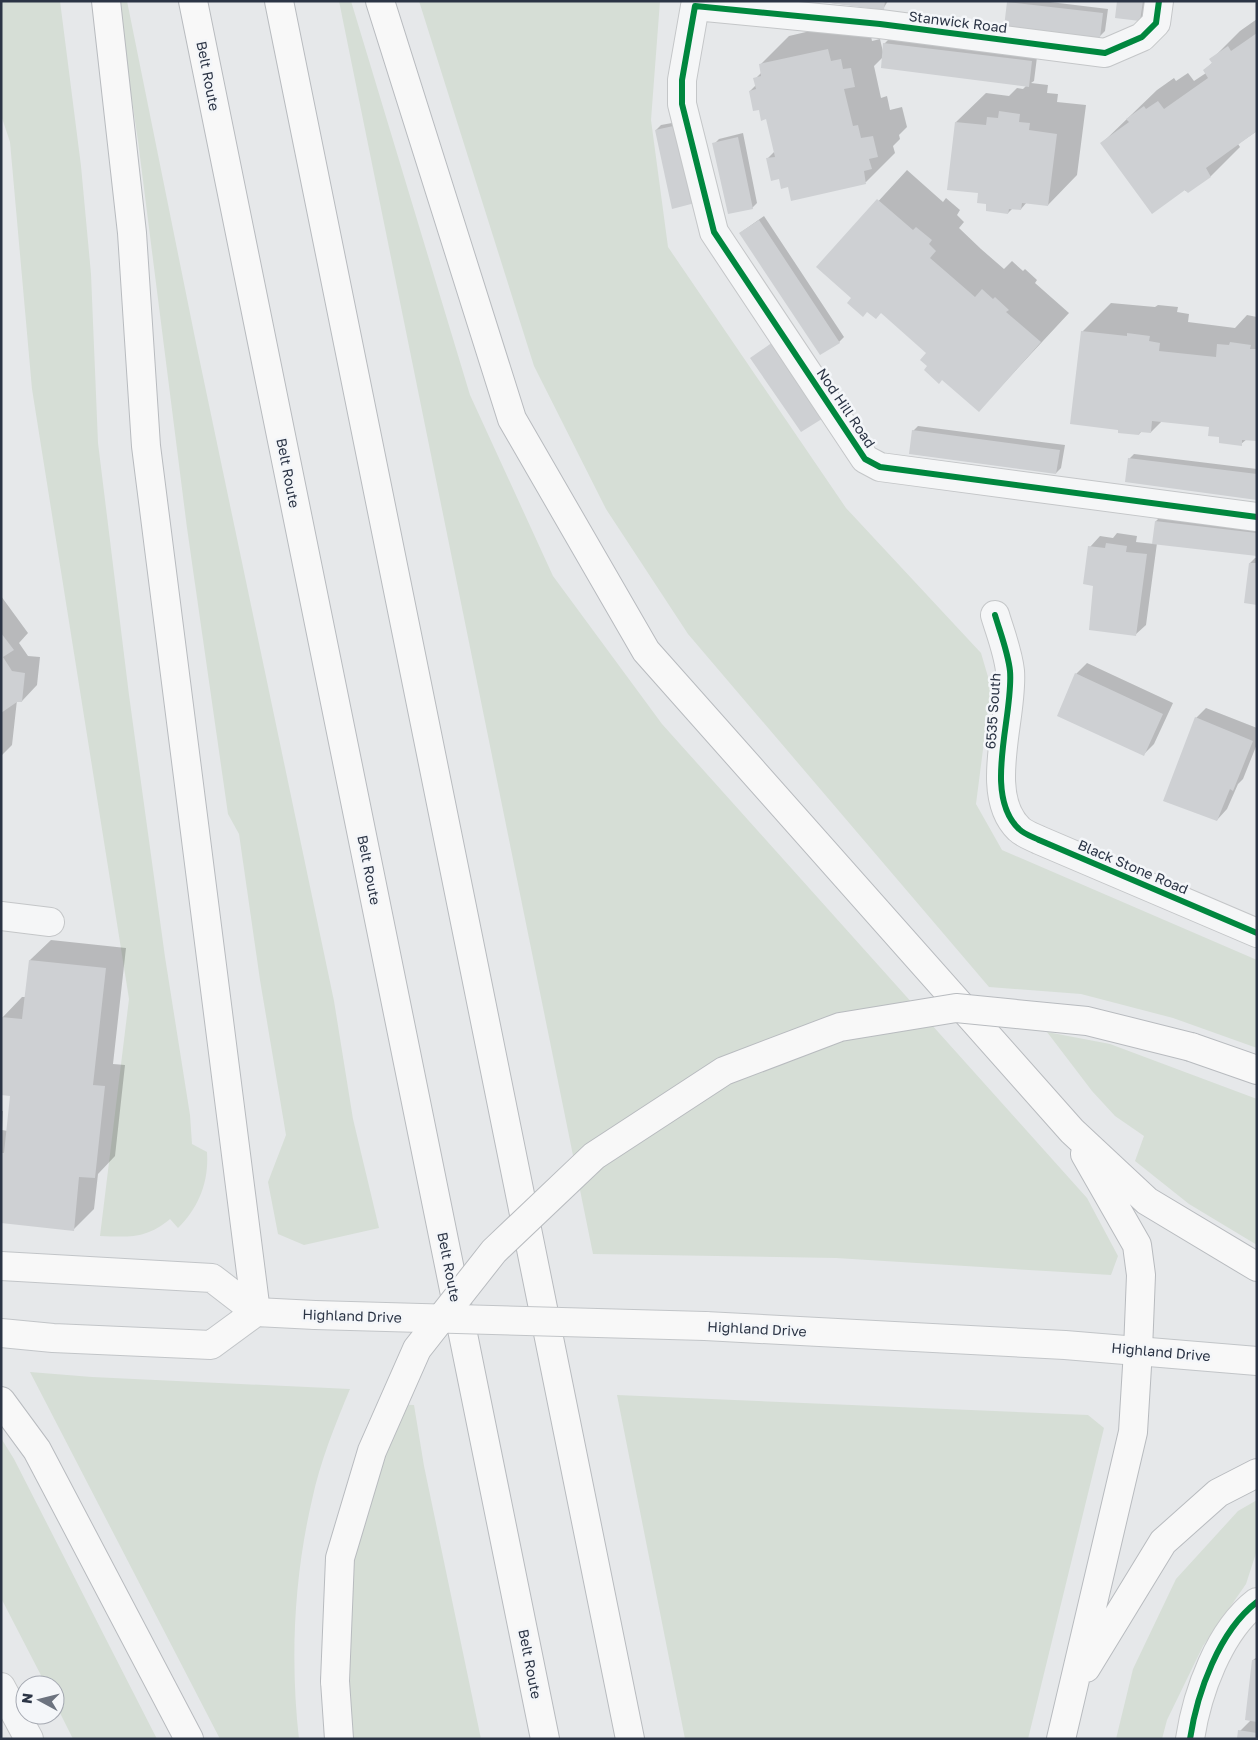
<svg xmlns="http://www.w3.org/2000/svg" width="1258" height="1740" font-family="'Golos Text',sans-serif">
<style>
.green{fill:#d6ded6}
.shadow{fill:#0003}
.building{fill:#ced0d3}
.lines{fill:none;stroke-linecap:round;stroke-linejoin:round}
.minor-casing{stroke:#c4c6c8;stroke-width:30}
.major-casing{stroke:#c2c5c8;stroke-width:30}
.highway-casing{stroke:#b8bbbf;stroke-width:30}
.minor{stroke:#f5f6f7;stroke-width:28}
.major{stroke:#f8f8f8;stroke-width:28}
.highway{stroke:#f8f8f8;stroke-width:28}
.major-bridge-casing{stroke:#c2c5c8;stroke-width:30;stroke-linecap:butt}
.highway-bridge-casing{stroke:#b8bbbf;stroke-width:30;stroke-linecap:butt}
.major-bridge{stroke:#f8f8f8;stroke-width:28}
.highway-bridge{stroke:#f8f8f8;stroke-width:28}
.cycleway-casing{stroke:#f4f6f9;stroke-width:9}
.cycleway{stroke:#00873e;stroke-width:6}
.labels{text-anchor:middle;stroke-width:5;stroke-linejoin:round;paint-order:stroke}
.street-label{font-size:14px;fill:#2b3445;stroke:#f4f6f9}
</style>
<rect width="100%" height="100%" fill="#e6e8ea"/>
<path class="green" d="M 1,1 L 60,1 L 81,166 L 91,274 L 98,443 L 129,695 L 165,957 L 190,1115 L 192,1144 L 207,1152 C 209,1182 199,1207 178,1228 L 170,1219 C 146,1239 130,1237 100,1236 L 129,999 L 32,389 L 10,142 L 1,115 Z
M 117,1 L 127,1 L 196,343 L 334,1001 L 353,1119 L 379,1228 L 304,1245 L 278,1234 L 268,1182 L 286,1135 L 260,980 L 239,834 L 228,814 L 187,528 L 138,141 Z
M 339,1 L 351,1 L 470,395 L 553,576 L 662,724 L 1087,1198 L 1118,1256 L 1111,1275 L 836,1258 L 593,1254 Z
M 419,1 L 660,1 L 651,120 L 668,247 L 846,508 L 981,653 L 991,687 L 976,804 L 1002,850 L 1257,960 L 1257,1048 L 1173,1018 L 1081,994 L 989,987 L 688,634 L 606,509 L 534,366 Z
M 1047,1032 L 1110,1044 L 1257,1099 L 1257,1245 L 1189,1204 L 1135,1161 L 1144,1136 L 1115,1116 L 1092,1091 Z
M 30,1372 L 92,1377 L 350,1389 C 335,1425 320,1462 312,1500 C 294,1577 290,1660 299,1739 L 220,1739 Z
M 617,1395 L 1088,1415 L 1104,1428 L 1028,1739 L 685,1739 Z
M 389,1404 L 414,1405 L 424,1466 L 481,1739 L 342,1739 L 335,1625 Z
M 1,1438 L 14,1459 L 157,1739 L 73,1739 L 55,1703 L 55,1685 L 46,1685 L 1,1598 Z
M 1257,1500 L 1257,1550 L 1246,1584 L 1203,1646 L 1167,1720 L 1162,1739 L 1116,1739 L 1133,1669 L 1176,1579 L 1238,1511 Z"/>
<path class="shadow" d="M 814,1 L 888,1 L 883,9 Z
M 1010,1 L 1042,1 L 1108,9 L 1105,31 L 1100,36 L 1008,3 Z
M 1118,1 L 1147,1 L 1145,14 L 1140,19 Z
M 1257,19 L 1257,131 L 1238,144 L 1240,147 L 1211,176 L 1188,192 L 1102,143 L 1157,90 L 1174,78 L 1176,81 L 1188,73 L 1194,81 L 1206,73 L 1204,71 L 1213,62 L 1211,60 L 1240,31 Z
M 857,20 L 870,31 L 872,41 L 880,39 L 883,52 L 884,44 L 889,39 L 1037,57 L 1034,81 L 1031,83 L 1048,85 L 1047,93 L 1058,94 L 1057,102 L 1086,105 L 1077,175 L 1048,205 L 1027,202 L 1021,209 L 1013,208 L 1008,213 L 987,203 L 979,192 L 956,122 L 986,93 L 1009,96 L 1017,88 L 1023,89 L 1027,85 L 883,57 L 874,66 L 881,98 L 887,96 L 890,110 L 902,107 L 907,127 L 899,135 L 900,139 L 893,146 L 895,153 L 866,182 L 780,178 L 767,159 L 775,151 L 767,118 L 750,91 L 756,85 L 755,79 L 762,72 L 760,65 L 789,36 Z
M 683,121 L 699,197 L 656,130 L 661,125 Z
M 743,133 L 757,203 L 752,208 L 714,144 L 719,139 Z
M 907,170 L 943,202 L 946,198 L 960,210 L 957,215 L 964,222 L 959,228 L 981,249 L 1004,269 L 1012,261 L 1023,271 L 1025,269 L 1037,280 L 1035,283 L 1069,313 L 979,410 L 928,353 L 882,311 L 853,298 L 818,267 Z
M 764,216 L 844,337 L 839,342 L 740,233 Z
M 1111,303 L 1155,307 L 1158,305 L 1178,307 L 1177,312 L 1189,314 L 1188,322 L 1235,328 L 1247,315 L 1257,317 L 1257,440 L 1247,439 L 1241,444 L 1221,436 L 1210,426 L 1162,421 L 1151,432 L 1142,431 L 1139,434 L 1082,332 Z
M 918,426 L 1065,445 L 1061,468 L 1056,473 L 913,431 Z
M 1134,454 L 1257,469 L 1257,499 L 1129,459 Z
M 1161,516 L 1257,528 L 1257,555 L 1157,543 L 1146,625 L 1135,635 L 1095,585 L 1090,547 L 1100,536 L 1113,538 L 1117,533 L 1137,536 L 1136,542 L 1154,544 L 1156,521 Z
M 1255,558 L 1257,558 L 1257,603 L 1250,563 Z
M 1,596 L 28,633 L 19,643 L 28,656 L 40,657 L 37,685 L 22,701 L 17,700 L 12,745 L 1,756 Z
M 1087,663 L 1173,703 L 1154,744 L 1144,754 L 1076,674 Z
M 1206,708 L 1257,728 L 1257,744 L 1243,779 L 1238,784 L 1227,809 L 1217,820 L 1196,718 Z
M 51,940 L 126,948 L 113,1064 L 125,1065 L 115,1156 L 98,1174 L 94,1209 L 73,1230 L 1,1222 L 1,1111 L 3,1111 L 2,1130 L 8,1131 L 11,1094 L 2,1018 L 22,997 L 26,997 L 30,960 Z
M 1257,1657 L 1257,1739 L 1240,1731 L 1251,1720 L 1253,1660 Z"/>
<path class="building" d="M 814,1 L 885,1 L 884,10 Z
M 1117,1 L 1143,1 L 1140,21 L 1115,18 Z
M 1007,2 L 1103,13 L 1100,38 L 1004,27 Z
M 1257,33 L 1257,131 L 1206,168 L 1211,177 L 1188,193 L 1185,190 L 1152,214 L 1100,143 L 1129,122 L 1126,119 L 1144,106 L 1146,109 L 1158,101 L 1164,109 L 1208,78 L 1203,70 L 1212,63 L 1209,59 L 1228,46 L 1231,51 Z
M 883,43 L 1032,61 L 1029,87 L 881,68 Z
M 828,49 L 831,61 L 841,59 L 843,69 L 851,68 L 855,87 L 844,89 L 853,126 L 858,125 L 861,138 L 873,136 L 878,157 L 869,159 L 872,169 L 864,171 L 866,184 L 791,201 L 788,187 L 781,189 L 779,179 L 771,181 L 766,158 L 775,157 L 766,119 L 761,121 L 759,110 L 753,111 L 749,91 L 756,89 L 753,78 L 761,76 L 759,64 Z
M 999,111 L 1020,114 L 1019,122 L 1030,123 L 1029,130 L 1057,134 L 1048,206 L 1022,203 L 1021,210 L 1009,209 L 1008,214 L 986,211 L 986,204 L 977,203 L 978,193 L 947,190 L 955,122 L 986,125 L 987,117 L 998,118 Z
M 678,125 L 695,203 L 672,209 L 655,130 Z
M 738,137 L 753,209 L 728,214 L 712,143 Z
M 877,199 L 913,230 L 916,227 L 932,240 L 929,244 L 936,251 L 930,258 L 952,277 L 975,297 L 982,289 L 993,299 L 995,297 L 1009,310 L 1006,312 L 1041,342 L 979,412 L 942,380 L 939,384 L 924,370 L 927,366 L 920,360 L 926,353 L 881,313 L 876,319 L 867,312 L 863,317 L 847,303 L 851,298 L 816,267 Z
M 759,220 L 840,343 L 820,355 L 739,233 Z
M 1081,331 L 1127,336 L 1127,333 L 1150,336 L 1149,341 L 1160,343 L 1159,351 L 1216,357 L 1217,344 L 1229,345 L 1230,342 L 1251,345 L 1250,349 L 1257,349 L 1257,441 L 1242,440 L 1242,446 L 1219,443 L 1219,437 L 1208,436 L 1209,427 L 1152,421 L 1151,433 L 1140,432 L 1139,435 L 1118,433 L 1118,430 L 1070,424 Z
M 773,342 L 825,417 L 801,432 L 750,358 Z
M 912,430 L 1060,450 L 1056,474 L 909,454 Z
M 1128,458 L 1257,474 L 1257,500 L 1125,482 Z
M 1155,521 L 1257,533 L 1257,556 L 1152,544 Z
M 1106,543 L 1127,546 L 1126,552 L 1147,554 L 1136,636 L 1089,630 L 1093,586 L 1083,584 L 1088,546 L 1105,548 Z
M 1249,563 L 1257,563 L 1257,605 L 1244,603 Z
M 1,633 L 14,650 L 3,657 L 12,671 L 25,673 L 22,702 L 17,702 L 1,713 Z
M 1075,673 L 1163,714 L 1144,756 L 1057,716 Z
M 1195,717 L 1253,741 L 1233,791 L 1230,789 L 1217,821 L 1163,801 Z
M 29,960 L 106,968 L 93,1085 L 105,1086 L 95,1178 L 79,1177 L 74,1231 L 1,1223 L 1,1153 L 4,1153 L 10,1096 L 1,1095 L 1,1017 L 22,1019 Z
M 1252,1660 L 1257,1660 L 1257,1722 L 1245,1720 Z
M 1238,1730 L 1257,1733 L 1257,1739 L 1237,1739 Z"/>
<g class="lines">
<g class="minor-casing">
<path id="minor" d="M 1159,1 L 1156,23 L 1142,37 L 1105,53 L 880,24 L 695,6 L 682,80 L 682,104 L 714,232 L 865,459 L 880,467 L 1257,517
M 995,615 C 1000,632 1008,652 1010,671 C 1014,715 982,794 1019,829 C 1024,834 1033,837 1039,840 L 1257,933
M 1,916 L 50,922
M 1,1687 L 29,1739
M 1190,1739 C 1197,1693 1219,1631 1257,1602"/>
</g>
<g class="major-casing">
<path id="major" d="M 1,1266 L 212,1278 L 256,1312 L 315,1315
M 705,1326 L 1065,1345 L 1257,1361
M 1,1333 L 53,1338 L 211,1345 L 256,1312"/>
</g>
<g class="highway-casing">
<path id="highway" d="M 106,1 L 132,233 L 146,446 L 256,1312
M 193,1 L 545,1739
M 279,1 L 630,1739
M 380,1 L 512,419 L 646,651 L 1072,1131 L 1147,1201 L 1257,1267
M 1191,1047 L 1257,1070
M 1,1401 L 37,1450 L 189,1739
M 1086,1668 L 1163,1542 L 1218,1493 L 1257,1473
M 335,1681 L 339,1739
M 1061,1739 L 1133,1432 L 1138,1350 L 1141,1275 L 1137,1245 L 1085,1154"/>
</g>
<use href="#minor" class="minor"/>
<use href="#major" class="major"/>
<use href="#highway" class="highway"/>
<g class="major-bridge-casing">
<path id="major-bridge" d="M 315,1315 L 705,1326"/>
</g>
<g class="highway-bridge-casing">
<path id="highway-bridge" d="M 335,1681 L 340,1558 L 372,1451 L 417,1349 L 494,1251 L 594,1156 L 724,1071 L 840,1027 L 956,1008 L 1087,1021 L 1191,1047"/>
</g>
<use href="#major-bridge" class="major-bridge"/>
<use href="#highway-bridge" class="highway-bridge"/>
<g class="cycleway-casing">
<path id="cycleway" d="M 1159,1 L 1156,23 L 1142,37 L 1105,53 L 880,24 L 695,6 L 682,80 L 682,104 L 714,232 L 865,459 L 880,467 L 1257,517
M 995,615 C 1000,632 1008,652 1010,671 C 1014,715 982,794 1019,829 C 1024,834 1033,837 1039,840 L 1257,933
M 1190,1739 C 1197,1693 1219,1631 1257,1602"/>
</g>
<use href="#cycleway" class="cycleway"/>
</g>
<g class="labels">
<g class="street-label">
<text transform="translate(958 22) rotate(7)" y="5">Stanwick Road</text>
<text transform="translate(208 76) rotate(79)" y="5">Belt Route</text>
<text transform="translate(846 408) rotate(56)" y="5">Nod Hill Road</text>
<text transform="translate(288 473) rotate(79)" y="5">Belt Route</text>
<text transform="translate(993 711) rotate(-86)" y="5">6535 South</text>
<text transform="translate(1133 867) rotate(23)" y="5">Black Stone Road</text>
<text transform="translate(369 870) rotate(79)" y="5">Belt Route</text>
<text transform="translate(449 1267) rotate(79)" y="5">Belt Route</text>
<text transform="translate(352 1316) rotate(2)" y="5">Highland Drive</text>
<text transform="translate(757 1329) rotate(3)" y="5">Highland Drive</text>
<text transform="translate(1161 1352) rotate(5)" y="5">Highland Drive</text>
<text transform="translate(530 1664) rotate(79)" y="5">Belt Route</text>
</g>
</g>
<rect width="1258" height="1740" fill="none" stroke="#2b3445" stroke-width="5"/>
<g transform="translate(40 1700) rotate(277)"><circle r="24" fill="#f4f6f9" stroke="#a4a8b1"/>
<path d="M0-4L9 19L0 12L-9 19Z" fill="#6c737f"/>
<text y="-8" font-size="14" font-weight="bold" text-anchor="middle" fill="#2b3445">N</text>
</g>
</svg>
